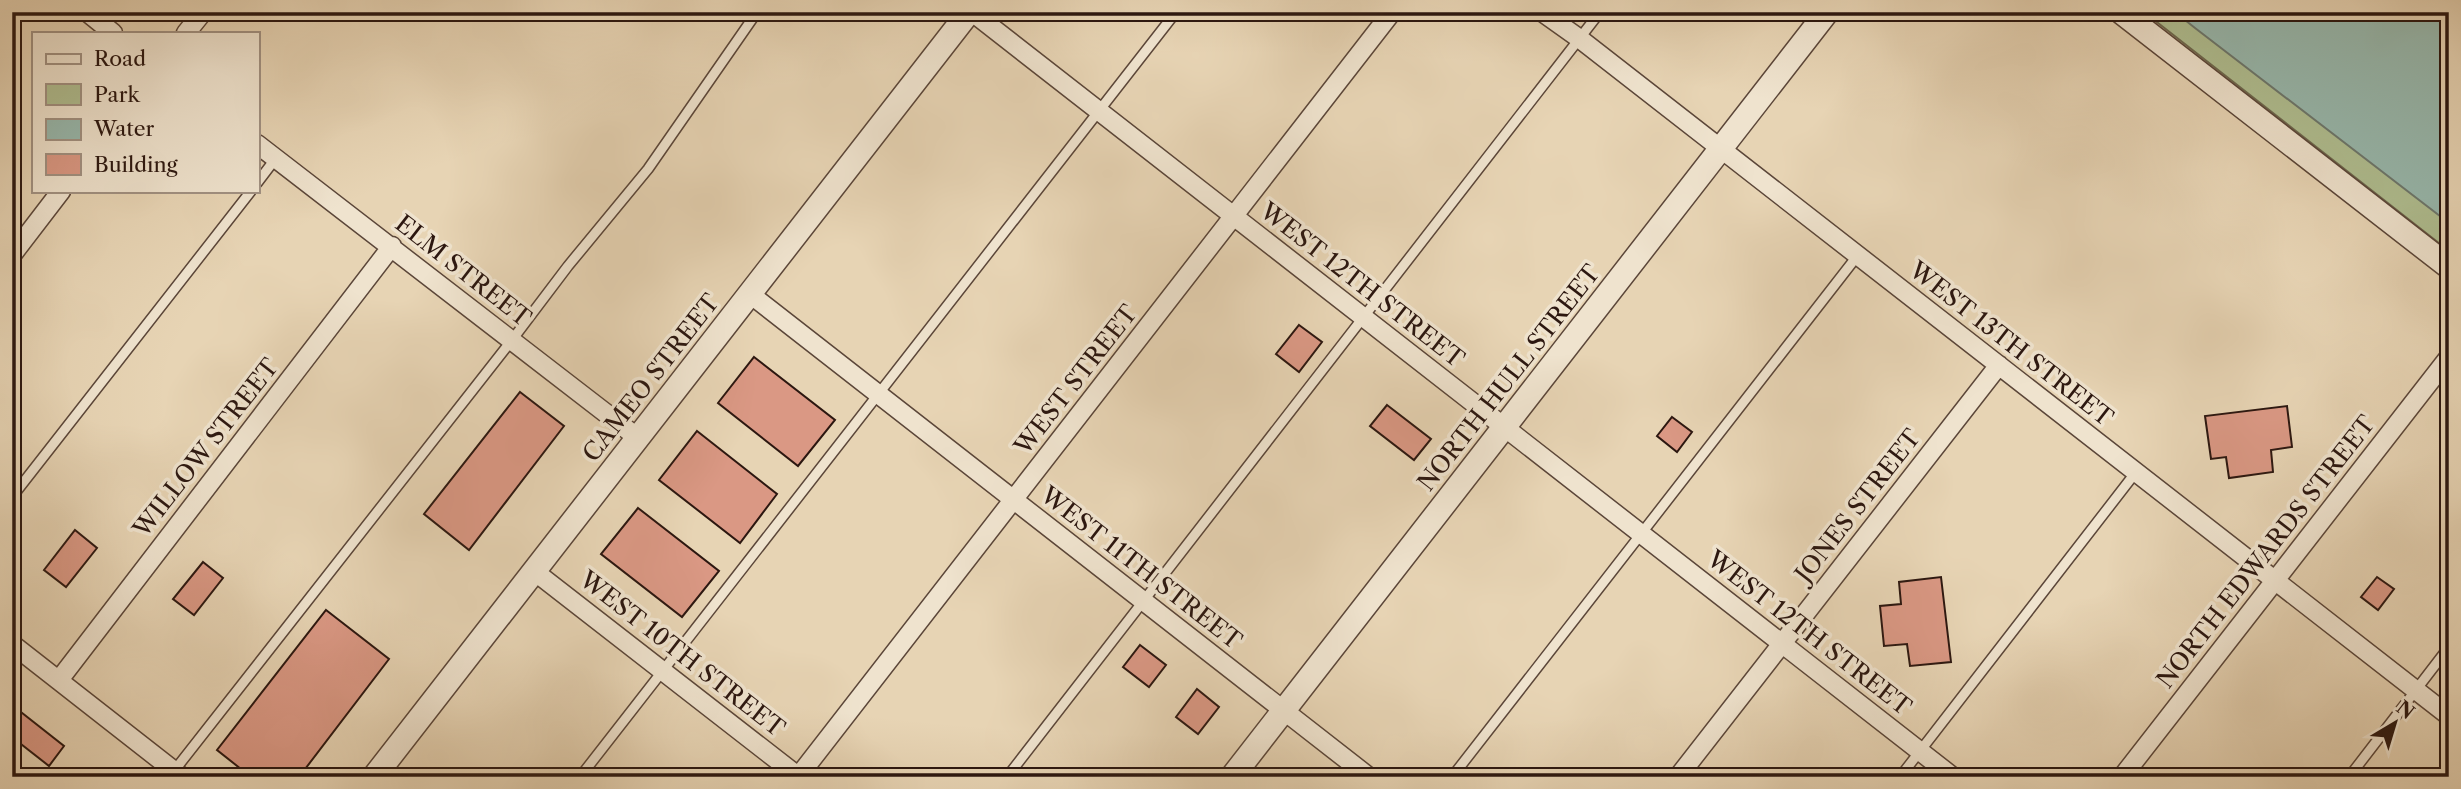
<svg xmlns="http://www.w3.org/2000/svg" width="2461" height="789" font-family="'Libre Caslon Text',serif">
<style>
.green{fill:#afbe91;stroke:#6e6a50;stroke-width:2}
.water{fill:#97b8ad;stroke:#6c786e;stroke-width:2}
.building{fill:#da9884;stroke:#2c1710;stroke-width:2}
.lines{fill:none;stroke-linecap:round;stroke-linejoin:round}
.service-casing{stroke:#5b4639;stroke-width:12}
.minor-casing{stroke:#5b4639;stroke-width:21}
.tertiary-casing{stroke:#5b4639;stroke-width:26}
.service{stroke:#efe3ce;stroke-width:9}
.minor{stroke:#efe3ce;stroke-width:18}
.tertiary{stroke:#efe3ce;stroke-width:23}
.labels{text-anchor:middle;stroke-width:7;stroke-linejoin:round;paint-order:stroke}
.street-label{font-size:24px;fill:#2c1710;stroke:#efe3ce}
</style>
<rect width="100%" height="100%" fill="#e7d4b4"/>
<filter id="stains"><feTurbulence type="fractalNoise" baseFrequency=".00286" numOctaves="4"/><feColorMatrix values="0 0 0 0 .2 0 0 0 0 .09 0 0 0 0 .02 0 0 0 .5 -.17"/></filter>
<radialGradient id="worn" r=".72"><stop offset=".6" stop-color="#630" stop-opacity="0"/><stop offset="1" stop-color="#630" stop-opacity=".3"/></radialGradient>
<path class="green" d="M 2144,12 L 2449,12 L 2449,251 Z"/>
<path class="water" d="M 2175,12 L 2449,12 L 2449,223 L 2195,28 Z"/>
<path class="building" d="M 1299,325 L 1322,342 L 1299,372 L 1276,354 Z
M 754,357 L 835,420 L 798,466 L 718,403 Z
M 520,392 L 564,426 L 469,550 L 424,514 Z
M 1387,405 L 1431,439 L 1414,460 L 1370,426 Z
M 2287,406 L 2292,447 L 2271,450 L 2273,472 L 2229,478 L 2226,457 L 2211,459 L 2205,416 Z
M 1672,417 L 1692,432 L 1677,452 L 1657,436 Z
M 697,431 L 777,494 L 740,543 L 659,480 Z
M 638,508 L 719,571 L 682,617 L 601,554 Z
M 75,530 L 97,548 L 66,587 L 44,570 Z
M 203,562 L 223,578 L 194,615 L 173,599 Z
M 1941,577 L 1951,662 L 1910,666 L 1907,644 L 1884,646 L 1880,606 L 1901,604 L 1899,582 Z
M 2377,577 L 2394,589 L 2378,610 L 2361,597 Z
M 326,610 L 389,659 L 299,777 L 251,777 L 217,750 Z
M 1140,645 L 1166,665 L 1149,687 L 1123,667 Z
M 1197,689 L 1219,707 L 1198,734 L 1176,717 Z
M 12,705 L 64,746 L 49,766 L 12,737 Z"/>
<g class="lines">
<g class="service-casing">
<path id="service" d="M 257,183 L 276,158
M 12,497 L 251,191
M 174,771 L 512,340 L 568,266 L 648,169 L 757,12
M 580,777 L 1176,12
M 1007,777 L 1600,12
M 1452,777 L 1858,255
M 1900,777 L 2136,472
M 2349,777 L 2449,647"/>
</g>
<g class="minor-casing">
<path id="minor" d="M 87,12 L 113,33
M 972,12 L 1953,777
M 1542,12 L 1580,39 L 2449,716
M 186,33 L 203,12
M 257,144 L 638,438
M 12,255 L 61,191
M 750,294 L 1369,777
M 534,571 L 799,777
M 12,644 L 182,777
M 59,680 L 392,246
M 798,777 L 1392,12
M 1678,777 L 1999,365
M 2122,777 L 2449,357"/>
</g>
<g class="tertiary-casing">
<path id="tertiary" d="M 2121,12 L 2449,267
M 374,777 L 969,12
M 1232,777 L 1827,12"/>
</g>
<use href="#service" class="service"/>
<use href="#minor" class="minor"/>
<use href="#tertiary" class="tertiary"/>
</g>
<g class="labels">
<g class="street-label">
<text transform="translate(463 271) rotate(38)" y="8">ELM STREET</text>
<text transform="translate(1362 285) rotate(38)" y="8">WEST 12TH STREET</text>
<text transform="translate(2011 344) rotate(38)" y="8">WEST 13TH STREET</text>
<text transform="translate(651 378) rotate(-52)" y="8">CAMEO STREET</text>
<text transform="translate(1509 378) rotate(-52)" y="8">NORTH HULL STREET</text>
<text transform="translate(1076 380) rotate(-52)" y="8">WEST STREET</text>
<text transform="translate(206 448) rotate(-52)" y="8">WILLOW STREET</text>
<text transform="translate(1858 506) rotate(-52)" y="8">JONES STREET</text>
<text transform="translate(2266 552) rotate(-52)" y="8">NORTH EDWARDS STREET</text>
<text transform="translate(1141 568) rotate(38)" y="8">WEST 11TH STREET</text>
<text transform="translate(1809 633) rotate(38)" y="8">WEST 12TH STREET</text>
<text transform="translate(682 654) rotate(38)" y="8">WEST 10TH STREET</text>
</g>
</g>
<rect width="2461" height="789" fill="none" stroke="#e7d4b4" stroke-width="42"/>
<rect x="14" y="14" width="2433" height="761" fill="none" stroke="#2c1710" stroke-width="3.5"/>
<rect x="21" y="21" width="2419" height="747" fill="none" stroke="#2c1710" stroke-width="2"/>
<rect x="32" y="32" width="228" height="161" fill="#efe3ce" stroke="#a19182" stroke-width="2"/>
<rect x="46" y="54" width="35" height="10" fill="#efe3ce" stroke="#a19182" stroke-width="2"/>
<text x="94" y="66" font-size="21" fill="#2c1710">Road</text>
<rect x="46" y="84" width="35" height="21" fill="#afbe91" stroke="#a19182" stroke-width="2"/>
<text x="94" y="102" font-size="21" fill="#2c1710">Park</text>
<rect x="46" y="119" width="35" height="21" fill="#97b8ad" stroke="#a19182" stroke-width="2"/>
<text x="94" y="136" font-size="21" fill="#2c1710">Water</text>
<rect x="46" y="154" width="35" height="21" fill="#da9884" stroke="#a19182" stroke-width="2"/>
<text x="94" y="172" font-size="21" fill="#2c1710">Building</text>
<g transform="translate(2395 723) rotate(38)" stroke="#efe3ce" stroke-width="5" paint-order="stroke">
<path d="M0-5L12 26L0 18L-12 26Z" fill="#2c1710"/>
<text y="-10" font-size="19" font-weight="bold" text-anchor="middle" fill="#2c1710">N</text>
</g>
<rect width="100%" height="100%" filter="url(#stains)"/>
<rect width="100%" height="100%" fill="url(#worn)"/>
</svg>
